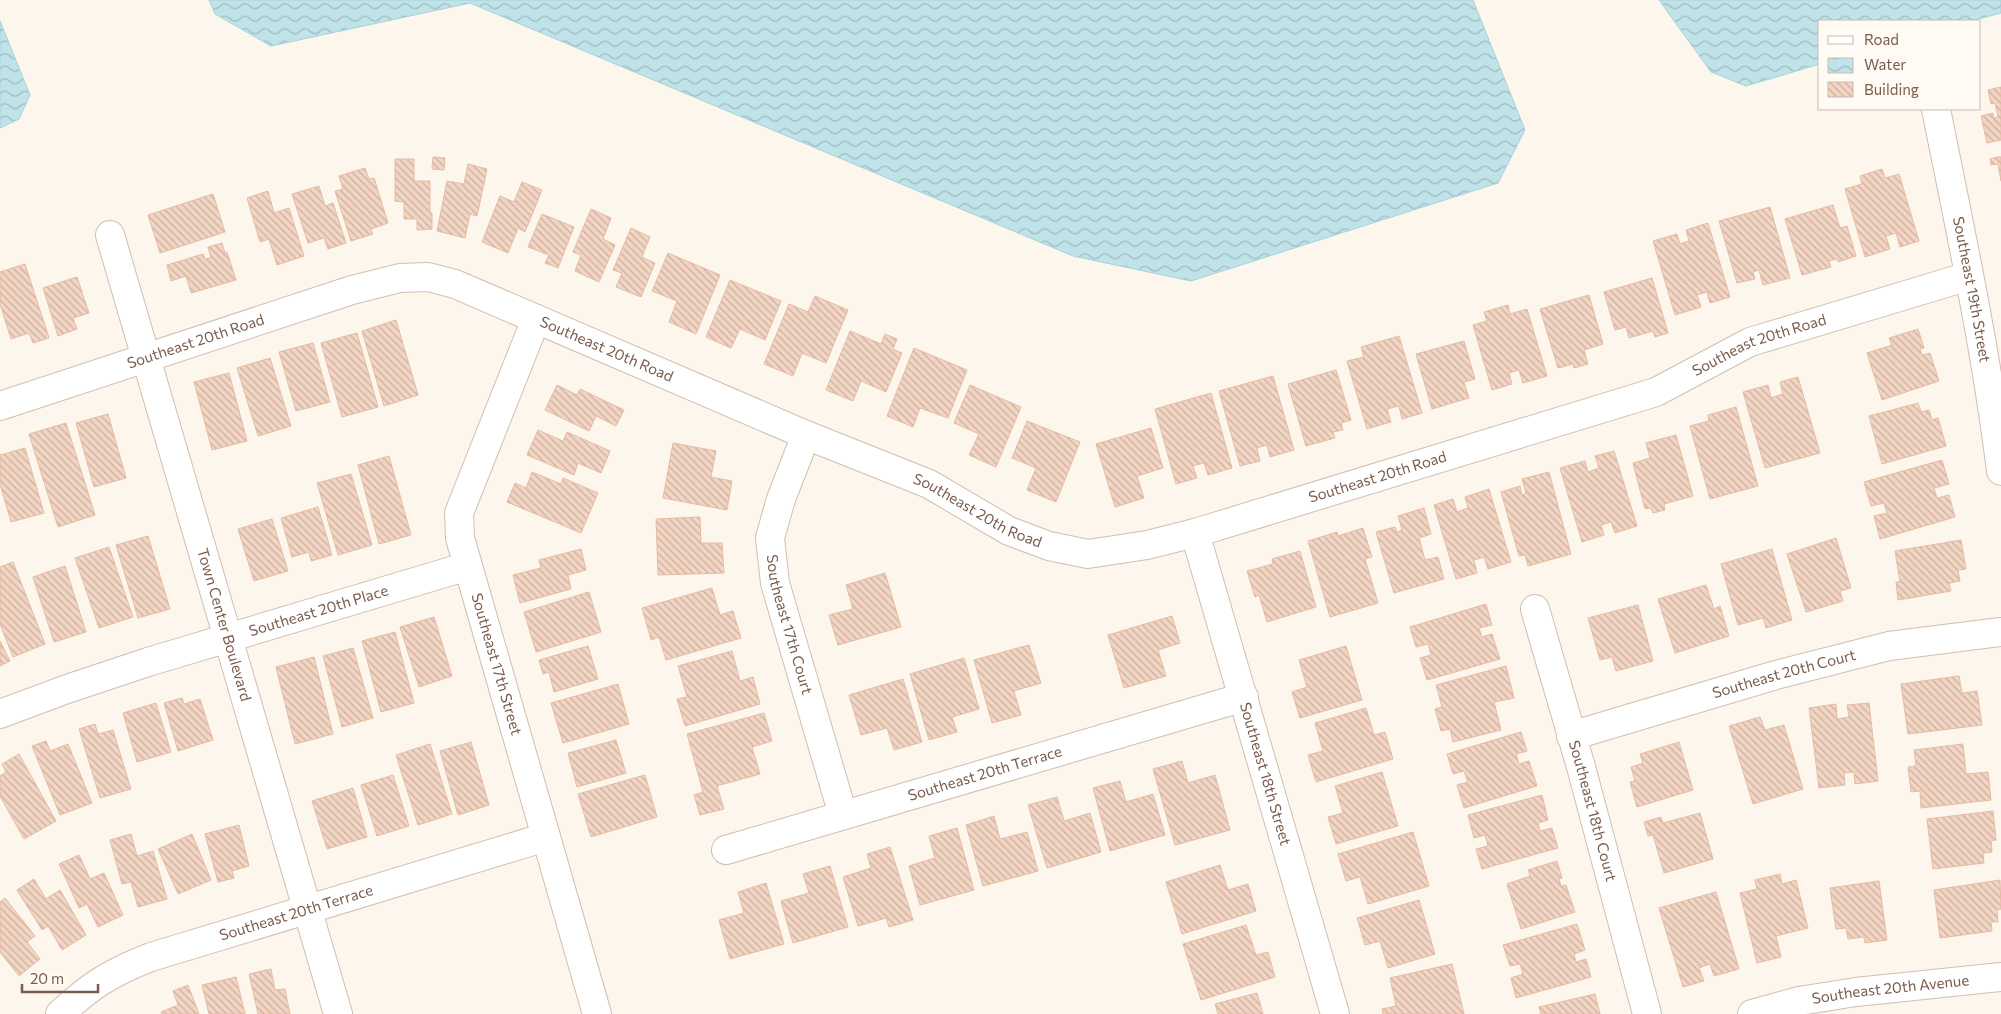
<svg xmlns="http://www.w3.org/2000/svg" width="2001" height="1014" font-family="Commissioner,sans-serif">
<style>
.water{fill:url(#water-waves);stroke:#a5d3da}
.building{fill:url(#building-back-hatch);stroke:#e6bba3}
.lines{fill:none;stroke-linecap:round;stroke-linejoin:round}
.street-casing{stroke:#d1beb0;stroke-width:30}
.street{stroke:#fff;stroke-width:28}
.labels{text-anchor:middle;stroke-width:4.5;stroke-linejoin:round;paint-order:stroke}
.street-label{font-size:15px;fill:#7a5c4d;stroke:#fffaf3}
</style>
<defs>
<pattern id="water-waves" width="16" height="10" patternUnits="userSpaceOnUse" patternTransform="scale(1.25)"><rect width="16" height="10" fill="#bfe3e8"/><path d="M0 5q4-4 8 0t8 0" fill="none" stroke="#a0bbbe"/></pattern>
<pattern id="building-back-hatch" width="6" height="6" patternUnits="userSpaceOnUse" patternTransform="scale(1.25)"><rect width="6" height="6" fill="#f3d5c3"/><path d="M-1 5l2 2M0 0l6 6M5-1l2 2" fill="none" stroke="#cab0a1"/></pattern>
</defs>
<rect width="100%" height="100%" fill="#fdf6ec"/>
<path class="water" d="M 209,0 L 1473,0 L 1525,130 L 1498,183 L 1191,281 L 1073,256 L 470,3 L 271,46 L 215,14 Z
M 1659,0 L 2001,0 L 2001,13 L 1971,21 L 1820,21 L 1820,64 L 1746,86 L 1711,72 Z
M 0,21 L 30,95 L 19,119 L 0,128 Z"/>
<path class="building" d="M 2001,87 L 2001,140 L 1987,143 L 1981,116 L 1993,113 L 1994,118 L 1998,117 L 1995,103 L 1991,104 L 1988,90 Z
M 433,157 L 445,158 L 444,170 L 432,169 Z
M 1997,157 L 2001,157 L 2001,181 L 1998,164 L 1991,165 L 1990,159 Z
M 395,159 L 414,159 L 414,181 L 430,181 L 430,213 L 432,213 L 432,229 L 417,230 L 417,219 L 404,219 L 404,202 L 395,201 Z
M 468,164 L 487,169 L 477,216 L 470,214 L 465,238 L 437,231 L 447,181 L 464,184 Z
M 365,168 L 369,179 L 374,178 L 388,223 L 371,229 L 373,234 L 351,241 L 335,191 L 343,189 L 339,176 Z
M 1882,169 L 1885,178 L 1899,174 L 1919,241 L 1900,247 L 1896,233 L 1886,236 L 1890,249 L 1865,257 L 1845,189 L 1862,184 L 1860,176 Z
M 522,182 L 542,190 L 525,232 L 518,228 L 508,253 L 482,242 L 500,196 L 514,202 Z
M 319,186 L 325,206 L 333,203 L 346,243 L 328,249 L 324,238 L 308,243 L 292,194 Z
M 268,191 L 274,213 L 289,208 L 304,256 L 277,265 L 269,239 L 260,242 L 247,198 Z
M 213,194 L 225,232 L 160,253 L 148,215 Z
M 1833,205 L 1840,228 L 1847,226 L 1856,256 L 1838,262 L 1837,259 L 1829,261 L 1831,267 L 1802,275 L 1785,219 Z
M 1770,207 L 1790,278 L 1763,285 L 1759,270 L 1753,272 L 1755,279 L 1737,283 L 1719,221 Z
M 591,209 L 611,218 L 603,239 L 615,245 L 599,282 L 575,271 L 581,255 L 573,252 Z
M 542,214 L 574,227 L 558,268 L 545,263 L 549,255 L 528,247 Z
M 1708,223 L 1730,297 L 1710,303 L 1707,292 L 1697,295 L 1701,307 L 1675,315 L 1653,241 L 1677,234 L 1680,244 L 1689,241 L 1686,230 Z
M 631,228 L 650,237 L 642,257 L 655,263 L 641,297 L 616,287 L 622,273 L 613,270 Z
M 222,243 L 225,253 L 227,252 L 236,280 L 191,293 L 186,276 L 171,281 L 167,265 L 203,254 L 205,259 L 211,258 L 208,247 Z
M 668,253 L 720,275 L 696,334 L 669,322 L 677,301 L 652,291 Z
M 25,264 L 49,338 L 33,343 L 29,333 L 11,339 L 0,304 L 0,272 Z
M 77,277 L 89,313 L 73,318 L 77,329 L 58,336 L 43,288 Z
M 1652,278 L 1668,333 L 1655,337 L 1653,331 L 1629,338 L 1626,327 L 1615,330 L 1604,292 Z
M 730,280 L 781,301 L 765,340 L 740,329 L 731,348 L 706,337 Z
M 1589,295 L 1603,344 L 1584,350 L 1588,364 L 1574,368 L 1573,364 L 1558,368 L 1540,309 Z
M 815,296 L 848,310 L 826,363 L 802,353 L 793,376 L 764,364 L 789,304 L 808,312 Z
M 1508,305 L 1510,314 L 1527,309 L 1547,376 L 1523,383 L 1519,370 L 1509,373 L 1512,384 L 1492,390 L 1473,325 L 1487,321 L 1484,312 Z
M 396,320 L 418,395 L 384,406 L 362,331 Z
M 1918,329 L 1924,348 L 1920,349 L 1922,355 L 1930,353 L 1939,381 L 1882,400 L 1867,353 L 1892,345 L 1889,338 Z
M 850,331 L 881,344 L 885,334 L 897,339 L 893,349 L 902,353 L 886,392 L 861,381 L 853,401 L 826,390 Z
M 357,333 L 378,407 L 342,417 L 321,343 Z
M 1399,336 L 1422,413 L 1402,419 L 1399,406 L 1387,409 L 1391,422 L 1367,429 L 1347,361 L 1364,357 L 1361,347 Z
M 1464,341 L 1475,379 L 1464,382 L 1469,398 L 1432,409 L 1416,354 Z
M 313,343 L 330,402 L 296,411 L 279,352 Z
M 914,348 L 967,370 L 948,418 L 920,408 L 913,427 L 887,416 Z
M 270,358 L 291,426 L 258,436 L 237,368 Z
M 1336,370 L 1351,420 L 1341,423 L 1343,430 L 1333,432 L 1335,438 L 1306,446 L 1288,384 Z
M 229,373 L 247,441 L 212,450 L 194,382 Z
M 1273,376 L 1294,450 L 1270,457 L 1267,445 L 1257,448 L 1260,461 L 1240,466 L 1219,391 Z
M 1798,377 L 1820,453 L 1765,468 L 1743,392 L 1768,385 L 1771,398 L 1783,394 L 1780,382 Z
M 557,385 L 577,395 L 580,389 L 624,410 L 616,426 L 596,416 L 589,431 L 545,410 Z
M 970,385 L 1021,407 L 996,467 L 969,455 L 979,434 L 954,423 Z
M 1211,393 L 1232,468 L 1208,475 L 1204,463 L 1193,466 L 1197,478 L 1176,484 L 1155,409 Z
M 1918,403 L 1921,412 L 1929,410 L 1932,420 L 1938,418 L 1946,446 L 1882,464 L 1869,416 Z
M 1736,407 L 1758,486 L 1710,499 L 1690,426 L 1709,421 L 1708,415 Z
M 108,414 L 126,478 L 94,487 L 76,423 Z
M 1027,421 L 1080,442 L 1056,502 L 1027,490 L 1036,468 L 1012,458 Z
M 66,423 L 95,515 L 58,527 L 29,434 Z
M 1151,428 L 1163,468 L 1137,476 L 1144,498 L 1115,507 L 1096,444 Z
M 538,430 L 563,441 L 567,432 L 610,451 L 601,473 L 578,463 L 574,475 L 527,455 Z
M 1676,435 L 1693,496 L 1664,504 L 1665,510 L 1653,513 L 1651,508 L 1645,509 L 1633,463 L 1650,458 L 1646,443 Z
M 673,443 L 716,451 L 711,477 L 732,481 L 727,510 L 663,498 Z
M 25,448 L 44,513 L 11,522 L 0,484 L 0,455 Z
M 1614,451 L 1637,526 L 1615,533 L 1611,522 L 1601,525 L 1604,535 L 1582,542 L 1560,468 L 1585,461 L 1588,472 L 1599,468 L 1595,456 Z
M 389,456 L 411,535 L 379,544 L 358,465 Z
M 1942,460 L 1949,484 L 1934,488 L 1937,498 L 1949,495 L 1955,517 L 1880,539 L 1874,516 L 1887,513 L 1884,503 L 1871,506 L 1864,482 Z
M 532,472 L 561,484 L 563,478 L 598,493 L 581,533 L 507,502 L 515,483 L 526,488 Z
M 1549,472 L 1571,554 L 1528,566 L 1525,555 L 1519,556 L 1501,492 L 1520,486 L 1522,495 L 1526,493 L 1522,479 Z
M 351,474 L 372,545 L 338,555 L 317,483 Z
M 1489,489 L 1511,562 L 1488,569 L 1484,557 L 1474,560 L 1477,573 L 1456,579 L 1434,505 L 1453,499 L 1457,512 L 1468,508 L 1465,497 Z
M 318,507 L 332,555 L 311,561 L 309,552 L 292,557 L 281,518 Z
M 1424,508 L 1431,534 L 1419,538 L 1425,560 L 1438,557 L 1444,579 L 1394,593 L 1376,532 L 1395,527 L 1397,532 L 1402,530 L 1398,516 Z
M 700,517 L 701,543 L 722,543 L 724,573 L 658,575 L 656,519 Z
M 272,519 L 288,571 L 254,581 L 238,529 Z
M 1363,528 L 1372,557 L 1365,559 L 1378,603 L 1330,617 L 1308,541 L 1337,532 L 1338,536 Z
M 148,536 L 170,609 L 138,618 L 116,545 Z
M 1836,538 L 1851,588 L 1840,591 L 1843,601 L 1806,612 L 1787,554 Z
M 1961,540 L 1966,569 L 1958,570 L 1960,581 L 1949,583 L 1951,591 L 1898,600 L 1896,582 L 1900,582 L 1895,551 Z
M 109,547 L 133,617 L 99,628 L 75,558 Z
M 581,549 L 586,570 L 568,575 L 571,589 L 520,603 L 513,575 L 541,568 L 539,560 Z
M 1772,549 L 1792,620 L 1766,628 L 1763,618 L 1738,625 L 1721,564 Z
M 1300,551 L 1316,607 L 1267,622 L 1259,595 L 1255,597 L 1247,571 L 1273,564 L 1272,559 Z
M 13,562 L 45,644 L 13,657 L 0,624 L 0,567 Z
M 65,566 L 86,632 L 54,642 L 33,577 Z
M 885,573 L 901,627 L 838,645 L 829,615 L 853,609 L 846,585 Z
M 1706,585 L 1714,609 L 1720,606 L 1729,636 L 1675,653 L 1658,599 Z
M 712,588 L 720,615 L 733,611 L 741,638 L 666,660 L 659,637 L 651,640 L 642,608 Z
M 589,592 L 601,632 L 536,652 L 524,612 Z
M 1486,604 L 1492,625 L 1479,628 L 1482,637 L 1492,634 L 1500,659 L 1427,680 L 1420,658 L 1431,655 L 1428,644 L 1416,647 L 1410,627 Z
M 1638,605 L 1653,661 L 1616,671 L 1612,657 L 1600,660 L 1588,618 Z
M 1172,616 L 1180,643 L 1158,650 L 1166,676 L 1124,688 L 1108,635 Z
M 434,617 L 452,676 L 419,687 L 400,627 Z
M 395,632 L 414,703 L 381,712 L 362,641 Z
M 0,641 L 10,661 L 0,666 Z
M 1029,645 L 1041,683 L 1014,691 L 1021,715 L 992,723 L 974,660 Z
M 588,646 L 598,679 L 554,692 L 549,672 L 543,674 L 539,660 Z
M 1346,646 L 1362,700 L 1300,718 L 1292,692 L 1307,687 L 1299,660 Z
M 353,648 L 373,718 L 342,727 L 323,656 Z
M 732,651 L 740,681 L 753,677 L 760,704 L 685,726 L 677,699 L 687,697 L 678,666 Z
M 314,657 L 333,734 L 295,744 L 276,667 Z
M 964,658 L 979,709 L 952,717 L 957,732 L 929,740 L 910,674 Z
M 1506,666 L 1514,698 L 1494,702 L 1501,730 L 1453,742 L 1450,729 L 1441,731 L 1435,709 L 1442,707 L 1436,685 Z
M 1959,676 L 1962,693 L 1977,691 L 1982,725 L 1908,734 L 1901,684 Z
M 903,679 L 922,742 L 894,750 L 887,728 L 861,735 L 849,695 Z
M 618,684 L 629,724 L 563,743 L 551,703 Z
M 182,698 L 184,704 L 200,699 L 213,740 L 178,751 L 164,703 Z
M 156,703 L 171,752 L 137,762 L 123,713 Z
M 1869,703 L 1878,781 L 1855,784 L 1854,772 L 1844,773 L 1845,785 L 1819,788 L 1809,708 L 1836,704 L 1837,719 L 1849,717 L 1847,705 Z
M 1366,708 L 1374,735 L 1385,732 L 1393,759 L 1316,782 L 1308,755 L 1323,751 L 1315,723 Z
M 764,713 L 772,741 L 752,747 L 760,774 L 717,786 L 724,809 L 700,815 L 694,795 L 703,792 L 687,734 Z
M 1760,717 L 1765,730 L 1784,725 L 1803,789 L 1753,804 L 1729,726 Z
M 95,724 L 98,734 L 113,730 L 131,789 L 100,798 L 79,729 Z
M 1521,732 L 1527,751 L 1516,754 L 1519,764 L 1529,761 L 1537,786 L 1464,808 L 1457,785 L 1468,782 L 1464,771 L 1453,774 L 1447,754 Z
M 616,740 L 626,773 L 577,787 L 568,753 Z
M 46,741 L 50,751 L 68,744 L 92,803 L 60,815 L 32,746 Z
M 471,742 L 489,805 L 458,815 L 440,751 Z
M 1679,742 L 1693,790 L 1637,807 L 1630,782 L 1635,781 L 1631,767 L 1643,763 L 1640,754 Z
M 430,744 L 452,814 L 418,825 L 396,755 Z
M 1963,744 L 1966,774 L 1988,772 L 1991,800 L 1921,808 L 1920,791 L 1911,792 L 1908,767 L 1916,766 L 1914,750 Z
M 19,754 L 56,821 L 24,839 L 0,796 L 0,776 L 6,772 L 2,764 Z
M 1182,761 L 1188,783 L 1215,775 L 1230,830 L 1175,845 L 1153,769 Z
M 1382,772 L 1398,826 L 1336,844 L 1328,817 L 1343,813 L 1335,786 Z
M 393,775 L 409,826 L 377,836 L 361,785 Z
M 645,775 L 657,817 L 591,837 L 578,794 Z
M 1120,781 L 1126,802 L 1153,794 L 1165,835 L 1110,851 L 1093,788 Z
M 353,788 L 367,837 L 327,849 L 312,801 Z
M 1542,795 L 1548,820 L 1538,823 L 1540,831 L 1552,828 L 1558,848 L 1482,869 L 1476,849 L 1488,846 L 1485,835 L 1474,838 L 1468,815 Z
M 1057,797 L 1064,821 L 1090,813 L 1101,852 L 1047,868 L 1028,805 Z
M 1993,811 L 1996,840 L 1991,841 L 1992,852 L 1983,853 L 1984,863 L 1933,869 L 1927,819 Z
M 1700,813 L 1713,859 L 1664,873 L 1653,835 L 1648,836 L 1644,822 L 1661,817 L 1663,823 Z
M 994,816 L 1000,839 L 1027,832 L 1038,871 L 983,886 L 966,825 Z
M 239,825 L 249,866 L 232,871 L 234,878 L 218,882 L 205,834 Z
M 957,828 L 974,890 L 920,905 L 909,866 L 935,858 L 929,836 Z
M 1413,832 L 1429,886 L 1368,904 L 1360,877 L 1346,881 L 1338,854 Z
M 131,834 L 137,856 L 153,851 L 167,899 L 138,907 L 131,882 L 122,884 L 110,840 Z
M 192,834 L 211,880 L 178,894 L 158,849 Z
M 890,847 L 913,920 L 889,927 L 886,918 L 858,926 L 843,877 L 871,868 L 867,854 Z
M 79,855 L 90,879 L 104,873 L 123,915 L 98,927 L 87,904 L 79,908 L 59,864 Z
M 1557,861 L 1562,878 L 1559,879 L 1561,886 L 1566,885 L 1575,912 L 1521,929 L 1507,884 L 1530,876 L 1528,870 Z
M 1220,865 L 1228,890 L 1248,884 L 1256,911 L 1182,934 L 1166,882 Z
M 830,866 L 848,927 L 793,943 L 781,901 L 809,893 L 803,874 Z
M 1780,874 L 1782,884 L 1796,880 L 1808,928 L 1776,936 L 1781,957 L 1757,963 L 1740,893 L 1757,889 L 1755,880 Z
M 34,879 L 46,899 L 60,890 L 86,935 L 62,950 L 48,926 L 42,930 L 17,890 Z
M 2000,880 L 2001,909 L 1997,910 L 1998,922 L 1991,922 L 1992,931 L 1940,938 L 1934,890 Z
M 1879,881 L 1887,940 L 1865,943 L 1864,937 L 1848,939 L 1846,928 L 1836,929 L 1830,888 Z
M 766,883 L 784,944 L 730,959 L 719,920 L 744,913 L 738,892 Z
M 1716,892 L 1739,969 L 1714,976 L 1710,964 L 1699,968 L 1704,981 L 1683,987 L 1659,908 Z
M 5,898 L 35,936 L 27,942 L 40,959 L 19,976 L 0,952 L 0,902 Z
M 1419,900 L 1435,954 L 1388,968 L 1380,941 L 1365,945 L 1357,918 Z
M 1577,924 L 1585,950 L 1574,954 L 1576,962 L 1586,959 L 1591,977 L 1516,998 L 1511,978 L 1523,974 L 1520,964 L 1510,966 L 1503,945 Z
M 1246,925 L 1256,955 L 1268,952 L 1275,977 L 1201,1000 L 1183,944 Z
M 1452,964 L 1464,1014 L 1383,1014 L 1382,1009 L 1396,1006 L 1390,978 Z
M 271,969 L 275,990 L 285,989 L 290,1014 L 258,1014 L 249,974 Z
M 236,977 L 245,1014 L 209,1014 L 202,985 Z
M 188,985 L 199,1014 L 162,1014 L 161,1012 L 178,1005 L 173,991 Z
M 1257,993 L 1263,1014 L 1218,1014 L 1215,1004 Z
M 1595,994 L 1600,1014 L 1541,1014 L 1539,1007 Z"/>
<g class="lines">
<g class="street-casing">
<g id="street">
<path id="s1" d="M 1936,109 C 1960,229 1986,349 2001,471"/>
<path id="s2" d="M 110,235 L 338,1014"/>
<path id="s3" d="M 536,319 L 459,513 L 460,538 L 597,1014"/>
<path id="s4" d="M 0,406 L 352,290 L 400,278 L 428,277 L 455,284 L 806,435 L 929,484 L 1009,531 L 1049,546 L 1088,554 L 1147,545 L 1195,533 L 1656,392 L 1750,342 L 1969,276"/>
<path id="s5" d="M 806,435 L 781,499 L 770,538 L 775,583 L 843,815"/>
<path id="s6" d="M 1195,533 L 1335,1014"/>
<path id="s7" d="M 1535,609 L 1581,767 L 1647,1014"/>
<path id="s8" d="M 0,714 L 67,689 L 148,662 L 468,566"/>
<path id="s9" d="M 1571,736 L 1776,675 L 1889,646 L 2001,632"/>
<path id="s10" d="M 726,850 L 1244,697"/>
<path id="s11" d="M 60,1014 C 91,985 112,972 151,957 L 546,837"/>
<path id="s12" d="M 1752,1014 L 1799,1001 L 1856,992 L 2001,977"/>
</g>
</g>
<use href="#street" class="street"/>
</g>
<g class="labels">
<g class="street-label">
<text dy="5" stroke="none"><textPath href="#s1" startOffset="184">Southeast 19th Street</textPath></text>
<text dy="5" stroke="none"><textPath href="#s4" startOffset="206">Southeast 20th Road</textPath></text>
<text dy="5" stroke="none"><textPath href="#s4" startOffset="1871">Southeast 20th Road</textPath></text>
<text dy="5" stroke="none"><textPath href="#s4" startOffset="641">Southeast 20th Road</textPath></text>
<text dy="5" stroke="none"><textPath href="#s4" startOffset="1466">Southeast 20th Road</textPath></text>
<text dy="5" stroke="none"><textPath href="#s4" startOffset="1046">Southeast 20th Road</textPath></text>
<text dy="5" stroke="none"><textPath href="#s8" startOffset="335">Southeast 20th Place</textPath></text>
<text dy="5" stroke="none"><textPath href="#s2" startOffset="406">Town Center Boulevard</textPath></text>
<text dy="5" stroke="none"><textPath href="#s5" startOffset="198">Southeast 17th Court</textPath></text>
<text dy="5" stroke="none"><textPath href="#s3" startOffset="365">Southeast 17th Street</textPath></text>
<text dy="5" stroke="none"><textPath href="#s9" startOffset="222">Southeast 20th Court</textPath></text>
<text dy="5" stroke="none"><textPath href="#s6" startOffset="251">Southeast 18th Street</textPath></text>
<text dy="5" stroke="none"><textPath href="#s10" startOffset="270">Southeast 20th Terrace</textPath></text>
<text dy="5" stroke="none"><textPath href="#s7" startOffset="210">Southeast 18th Court</textPath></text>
<text dy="5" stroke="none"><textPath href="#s11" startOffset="260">Southeast 20th Terrace</textPath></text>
<text dy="5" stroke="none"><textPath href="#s12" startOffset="141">Southeast 20th Avenue</textPath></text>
</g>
</g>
<rect x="1818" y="20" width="162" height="90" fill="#fffaf3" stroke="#cabbb1"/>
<rect x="1828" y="36" width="25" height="8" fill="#ffffff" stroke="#cabbb1"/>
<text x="1864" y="45" font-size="15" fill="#7a5c4d">Road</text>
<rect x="1828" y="58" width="25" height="15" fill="url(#water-waves)" stroke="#cabbb1"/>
<text x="1864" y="70" font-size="15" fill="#7a5c4d">Water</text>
<rect x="1828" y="82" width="25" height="15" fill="url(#building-back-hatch)" stroke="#cabbb1"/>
<text x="1864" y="95" font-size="15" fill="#7a5c4d">Building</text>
<path d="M22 984v8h76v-8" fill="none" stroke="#7a5c4d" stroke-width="2.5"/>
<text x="30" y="984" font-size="15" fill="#7a5c4d" stroke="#fffaf3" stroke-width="4" paint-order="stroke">20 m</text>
</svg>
